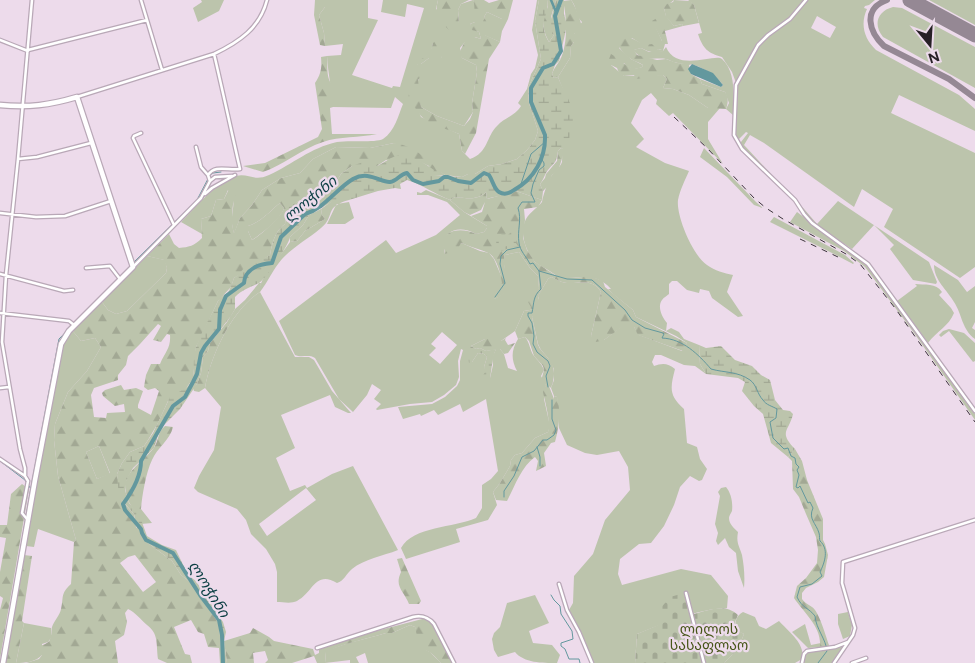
<svg xmlns="http://www.w3.org/2000/svg" width="975" height="663" font-family="Figtree,'Noto Sans Georgian',sans-serif">
<style>
.green{fill:#bcc4ac;fill-rule:evenodd}
.forest{fill:url(#forest-firs);fill-rule:evenodd}
.wetland{fill:url(#wetland-marsh)}
.cemetery{fill:url(#cemetery-stones)}
.water{fill:url(#water-ripples)}
.lines{fill:none;stroke-linecap:round;stroke-linejoin:round}
.stream{stroke:#63989e;stroke-width:1}
.canal{stroke:#63989e;stroke-width:2.5}
.river{stroke:#63989e;stroke-width:4}
.taxiway{stroke:#958894;stroke-width:6}
.runway{stroke:#958894;stroke-width:15}
.street-casing{stroke:#b9a8b7;stroke-width:5}
.secondary-casing{stroke:#b9a8b7;stroke-width:7}
.street{stroke:#fff;stroke-width:2.5}
.secondary{stroke:#fff;stroke-width:4.5}
.rail{stroke:#3d353c;stroke-width:1;stroke-dasharray:6 6;stroke-linecap:butt}
.labels{text-anchor:middle;stroke-width:4.5;stroke-linejoin:round;paint-order:stroke}
.park-label{font-size:14px;fill:#475619;stroke:#eddbeb}
.water-label{font-size:15px;font-style:italic;fill:#0c3f44;stroke:#eddbeb}
</style>
<defs>
<pattern id="forest-firs" width="22" height="20" patternUnits="userSpaceOnUse" patternTransform="scale(1.25)"><rect width="22" height="20" fill="#bcc4ac"/><path d="M5 1l3.5 6h-7zM16 11l3.5 6h-7z" fill="#a2a894"/></pattern>
<pattern id="wetland-marsh" width="20" height="14" patternUnits="userSpaceOnUse" patternTransform="scale(1.25)"><rect width="20" height="14" fill="#bcc4ac"/><path d="M1 5h8M5 5V1M11 12h8M15 12V8" fill="none" stroke="#a2a894"/></pattern>
<pattern id="cemetery-stones" width="16" height="16" patternUnits="userSpaceOnUse" patternTransform="scale(1.25)"><rect width="16" height="16" fill="#bcc4ac"/><path d="M2 7V4a2 2 0 0 1 4 0v3zM10 15v-3a2 2 0 0 1 4 0v3z" fill="#a2a894"/></pattern>
<pattern id="water-ripples" width="26" height="14" patternUnits="userSpaceOnUse" patternTransform="scale(1.25)"><rect width="26" height="14" fill="#63989e"/><path d="M2 4q2-2 4 0t4 0M15 11q2-2 4 0t4 0" fill="none" stroke="#527c81"/></pattern>
</defs>
<rect width="100%" height="100%" fill="#eddbeb"/>
<path class="green" d="M 201,0 L 224,0 L 219,11 L 198,22 L 193,8 L 202,2 Z
M 325,0 L 368,0 L 368,18 L 378,20 L 352,75 L 392,88 L 393,86 L 400,87 L 424,8 L 407,4 L 405,17 L 381,12 L 383,0 L 438,0 L 436,9 L 459,23 L 458,10 L 461,4 L 473,0 L 475,4 L 475,22 L 470,24 L 474,30 L 479,32 L 481,39 L 475,37 L 465,42 L 460,48 L 462,58 L 476,65 L 477,72 L 472,103 L 473,112 L 464,126 L 437,116 L 421,107 C 419,99 415,88 418,81 C 420,74 421,72 421,64 L 429,58 L 442,58 L 433,43 L 431,52 L 417,65 L 418,109 L 421,117 L 459,134 L 462,151 L 470,159 C 488,153 486,137 497,126 C 504,118 515,116 521,106 L 518,103 L 527,89 L 531,74 L 535,68 L 538,55 L 532,30 L 537,0 L 539,0 L 535,21 L 541,59 L 528,88 L 529,103 L 538,131 L 535,140 L 527,150 L 517,159 L 502,164 L 488,166 L 475,174 L 468,174 L 462,177 L 445,175 L 394,143 L 370,148 L 336,147 L 313,159 L 300,173 L 281,178 L 262,190 L 252,205 L 240,218 L 234,234 C 233,229 231,222 232,217 C 233,204 236,202 228,190 L 224,199 L 216,200 L 211,216 L 201,219 L 202,234 L 181,222 C 196,207 215,183 236,176 C 249,173 254,182 269,175 C 293,164 310,148 337,142 C 348,140 375,143 383,139 C 395,131 398,116 403,104 L 395,97 L 391,108 L 333,107 C 332,90 328,74 327,56 L 341,55 L 343,44 L 325,46 L 324,33 L 319,15 L 325,7 Z
M 571,0 L 674,0 L 664,8 L 666,16 L 674,26 L 682,24 L 683,26 L 665,31 L 653,21 L 662,41 L 662,49 L 658,50 L 640,43 L 632,38 L 619,48 L 631,59 L 643,65 L 642,67 C 635,70 629,69 624,63 L 611,65 L 624,76 L 663,75 L 667,79 L 663,88 L 673,89 L 689,95 L 708,108 L 720,108 L 708,122 L 708,139 L 723,164 L 673,113 L 669,116 L 656,104 L 657,100 L 651,93 L 642,100 L 631,123 L 644,139 L 636,147 L 665,163 L 689,171 C 685,180 680,190 678,200 C 676,216 693,256 707,265 C 715,271 724,273 733,275 L 727,292 L 743,316 L 738,317 L 712,298 L 709,291 L 700,289 L 699,293 L 687,290 L 677,281 L 672,281 L 669,284 L 669,294 C 667,296 664,297 662,300 C 657,307 662,317 667,323 L 666,331 L 671,328 L 679,332 L 684,339 L 699,345 L 700,364 L 706,374 L 695,366 L 684,365 L 661,355 L 655,355 L 652,362 L 654,366 C 662,363 668,363 675,369 C 670,389 669,395 684,409 L 687,443 L 697,447 L 700,459 L 707,469 L 702,480 L 699,481 L 690,476 L 680,487 L 674,505 L 664,526 L 651,543 L 639,544 L 620,559 L 618,574 L 622,585 L 681,569 L 711,575 L 728,596 L 727,608 C 697,609 665,623 637,634 L 635,663 L 589,663 L 590,660 L 580,636 L 573,625 L 569,610 L 573,603 L 574,576 L 593,554 L 605,520 L 630,490 L 628,467 L 619,451 L 597,455 L 585,453 L 567,445 L 559,428 L 557,397 L 554,396 L 551,388 L 554,380 L 554,369 L 548,358 L 541,350 L 538,344 L 532,317 C 536,310 541,304 538,296 L 548,279 L 551,277 C 556,279 562,283 567,283 C 580,284 593,278 601,292 L 591,336 L 604,340 L 621,327 L 634,327 L 639,335 L 682,351 L 687,343 L 676,336 L 636,317 L 633,310 L 613,294 L 608,289 L 611,289 C 593,269 579,282 557,276 C 554,274 551,272 548,270 C 543,267 538,265 535,262 C 525,250 519,232 526,219 C 530,212 537,208 542,202 C 543,195 548,181 552,175 C 555,170 560,168 562,162 L 564,92 L 558,77 L 570,58 L 571,46 L 574,42 L 574,34 L 582,22 C 575,16 577,6 571,0 Z
M 688,0 L 805,0 L 792,17 L 767,35 L 756,45 L 736,83 L 732,72 L 722,57 C 708,53 703,49 698,34 L 702,33 L 694,5 Z
M 807,0 L 875,0 L 869,5 L 865,6 L 864,8 L 867,9 C 860,24 864,39 876,50 L 959,95 L 975,109 L 975,131 L 899,95 L 891,113 L 975,153 L 975,267 L 960,278 L 884,227 L 893,209 L 862,189 L 854,207 L 764,143 L 750,135 L 744,145 L 785,189 L 741,147 L 741,142 L 748,133 L 746,132 L 739,139 L 736,137 L 736,87 L 758,45 L 791,20 ZM 817,16 L 836,27 L 830,38 L 811,28 Z
M 929,0 L 975,0 L 975,25 Z
M 893,7 L 902,8 L 975,47 L 975,88 L 883,37 C 873,25 877,11 893,7 Z
M 487,12 L 502,19 L 508,19 L 502,31 L 500,42 L 484,35 L 486,23 L 484,17 Z
M 666,47 C 677,73 715,53 722,59 C 736,71 734,98 733,115 L 726,109 L 729,103 L 725,92 L 702,84 L 700,79 L 721,87 L 723,85 C 717,76 701,66 690,64 C 686,64 682,64 678,63 C 674,63 670,60 666,59 C 655,57 643,63 633,50 L 641,48 L 649,52 L 663,51 Z
M 704,148 L 756,202 L 763,208 L 754,205 L 727,177 L 700,157 Z
M 426,190 L 450,200 L 464,212 L 487,226 L 487,228 L 484,232 L 476,234 C 458,224 439,231 445,254 L 461,243 L 464,244 L 480,251 L 489,253 L 494,259 L 502,278 L 502,284 L 494,299 C 519,289 499,271 505,255 L 519,252 L 530,268 L 538,276 L 539,288 L 530,310 L 524,311 L 515,331 L 501,341 L 485,339 L 471,346 L 472,362 L 478,353 L 484,354 L 487,357 L 484,367 L 490,378 L 493,365 L 492,358 L 496,349 L 500,349 L 504,354 L 508,368 L 517,371 C 511,360 511,350 518,339 L 525,337 C 530,343 530,351 534,356 C 538,361 542,364 544,370 L 541,376 L 546,385 L 544,399 L 550,426 L 548,432 L 535,438 L 522,453 L 515,455 L 511,460 L 510,466 L 500,483 L 493,492 L 497,505 L 488,520 L 456,529 L 460,542 L 406,559 L 401,548 C 413,526 454,528 476,518 L 482,508 L 482,485 L 491,479 L 498,471 L 486,399 L 463,412 L 460,404 L 438,415 L 434,410 L 421,416 L 420,414 L 403,419 L 398,407 L 432,404 L 445,397 L 457,386 L 460,380 L 460,361 L 463,350 L 461,349 L 458,361 L 459,377 L 456,385 L 444,395 L 432,402 L 410,404 L 377,410 L 376,409 L 381,404 L 374,399 L 381,390 L 372,384 L 367,395 L 353,412 L 339,399 L 315,358 C 309,354 301,358 295,355 L 279,321 L 386,240 L 396,253 L 436,235 L 460,215 L 447,202 L 428,195 L 417,195 L 417,192 L 421,193 ZM 442,332 L 457,345 L 440,364 L 429,355 L 436,348 L 431,344 Z
M 335,199 L 349,200 C 323,207 336,216 321,228 C 308,239 293,247 282,259 C 273,269 268,282 260,292 L 295,357 L 309,357 L 314,360 L 332,391 L 351,413 L 348,413 L 335,407 L 330,395 L 281,415 L 295,448 L 276,458 L 290,491 L 305,485 L 307,488 L 332,474 L 353,466 L 398,550 C 383,556 364,559 352,569 C 346,574 344,581 337,583 C 315,570 313,593 297,601 C 291,604 283,602 277,602 L 277,572 L 275,564 L 266,549 L 251,534 L 246,520 L 237,509 L 198,492 L 194,488 L 199,476 L 214,450 L 221,407 L 205,388 C 210,357 232,309 260,292 C 257,279 283,253 290,242 L 297,241 L 305,231 L 325,219 L 322,215 L 321,209 ZM 306,488 L 316,500 L 267,536 L 259,524 Z
M 838,201 L 929,262 L 937,282 L 936,284 L 913,280 L 890,249 L 894,245 L 874,225 L 852,249 C 833,236 809,223 798,202 L 817,224 Z
M 349,202 L 354,218 L 345,224 L 327,224 L 335,207 L 337,204 Z
M 280,203 L 284,208 C 282,218 260,235 252,240 L 248,231 L 248,226 C 261,222 270,211 280,203 Z
M 797,212 L 867,265 L 975,414 L 975,420 L 914,333 L 865,267 L 844,251 L 790,222 Z
M 774,217 L 845,255 L 854,263 L 853,264 L 836,255 L 770,222 Z
M 147,256 L 165,260 L 167,268 L 166,273 L 127,311 L 116,314 L 108,310 L 102,302 Z
M 934,265 L 958,280 L 967,292 L 975,286 L 975,322 L 972,328 L 975,330 L 975,339 C 962,330 962,314 954,302 C 947,290 934,280 934,265 Z
M 915,284 C 925,285 936,283 942,292 L 939,295 L 951,308 L 954,313 C 949,326 936,332 928,343 L 897,301 L 917,286 Z
M 949,329 L 964,333 L 975,343 L 975,361 L 973,362 L 949,331 L 941,337 L 939,335 L 943,331 Z
M 72,330 L 81,341 L 95,338 L 101,347 L 87,371 L 68,392 L 55,424 L 54,440 L 58,476 L 76,540 L 74,542 L 38,529 L 34,547 L 26,546 L 45,432 L 62,346 Z
M 99,446 L 110,474 L 97,479 L 86,452 Z
M 726,487 C 731,493 733,502 732,511 C 731,513 729,516 729,518 C 729,524 734,528 738,532 C 736,543 739,545 742,555 C 744,566 745,577 744,588 L 738,571 L 736,553 L 729,547 L 725,538 L 718,545 L 716,541 L 718,533 L 715,524 L 720,496 L 718,492 L 721,488 Z
M 535,595 L 549,623 L 529,631 L 533,643 L 552,645 L 560,655 L 557,663 C 542,663 524,663 515,652 L 498,657 L 494,650 L 492,639 L 494,633 L 500,627 L 507,603 Z
M 743,612 L 755,617 L 759,626 L 766,629 L 779,621 C 788,631 806,644 802,659 L 795,663 L 724,663 L 738,649 L 744,634 L 735,630 C 735,621 736,616 743,612 Z
M 848,612 L 852,625 L 850,636 L 843,639 L 838,624 L 838,614 Z
M 24,623 L 51,628 L 51,638 L 48,642 L 42,644 L 42,655 C 36,662 25,663 16,663 Z
M 805,624 L 811,645 L 821,643 L 820,647 L 808,648 L 792,632 Z
M 410,625 L 415,627 L 424,649 L 430,652 L 441,663 L 368,663 L 365,653 L 356,657 L 359,663 L 350,663 L 350,660 L 325,663 L 326,651 C 345,643 366,639 386,633 L 392,633 Z
M 845,644 L 832,663 L 803,663 L 804,655 L 807,652 L 836,648 Z"/>
<path class="forest" d="M 315,0 L 325,0 L 325,7 L 319,15 L 324,33 L 325,46 L 320,45 L 314,15 Z
M 438,0 L 469,0 L 461,4 L 458,10 L 459,23 L 450,31 C 439,20 434,16 438,0 Z
M 473,0 L 484,0 L 489,3 L 499,0 L 513,0 L 508,19 L 502,19 L 487,12 L 484,17 L 490,29 L 485,35 L 500,42 L 489,59 L 476,133 L 465,154 L 462,151 L 459,134 C 448,129 431,126 422,117 C 419,114 412,103 408,98 C 411,87 412,75 417,65 C 421,55 429,60 433,43 L 437,40 L 442,58 L 429,58 L 421,64 L 425,71 L 418,80 L 421,107 L 437,116 L 464,126 L 470,119 L 473,112 L 472,103 L 477,72 L 476,65 L 462,58 L 459,53 L 468,35 L 481,39 L 479,32 L 472,30 L 470,24 L 475,22 C 473,15 476,7 473,0 Z
M 547,0 L 556,0 L 551,17 L 554,35 L 549,42 C 542,30 541,18 548,7 Z
M 571,0 C 574,3 582,23 582,28 L 574,34 L 574,42 L 571,46 L 570,58 L 558,77 L 554,78 L 552,74 C 554,68 557,65 560,60 C 568,45 567,17 563,1 Z
M 674,0 L 690,1 L 694,5 L 699,23 L 683,26 L 682,24 L 674,26 L 666,17 L 664,8 L 667,4 L 673,2 Z
M 657,18 C 664,23 666,35 668,44 L 665,44 L 663,51 C 654,54 649,52 641,48 L 634,50 L 637,55 L 657,60 L 666,59 L 677,63 L 692,64 L 689,65 L 691,74 L 700,79 L 702,84 L 725,92 C 729,97 728,103 726,109 L 708,108 L 689,95 L 673,89 L 663,88 L 667,79 L 663,75 L 636,79 L 634,75 L 624,76 L 619,73 L 617,68 L 611,65 L 609,59 L 611,54 C 622,60 629,72 642,67 L 643,65 C 639,62 635,62 631,59 C 624,55 618,47 616,39 C 633,32 636,46 652,44 L 658,50 L 662,49 L 662,41 L 652,21 Z
M 327,56 C 328,72 325,83 340,91 L 340,94 L 333,97 L 333,107 L 330,108 L 332,134 L 377,134 C 359,138 340,136 323,142 C 301,149 284,165 263,172 L 243,166 L 265,163 L 318,137 L 322,129 L 315,83 C 321,74 322,68 321,57 Z
M 394,143 C 417,146 428,162 445,175 L 432,176 L 429,166 L 414,159 L 386,160 L 377,166 L 352,166 L 341,174 L 336,182 L 330,187 L 324,190 L 316,196 L 308,197 L 297,202 L 286,215 L 285,224 C 275,231 272,243 270,255 L 234,278 L 231,287 L 218,301 L 196,347 L 193,379 L 183,392 L 168,401 L 158,423 L 148,440 L 144,446 L 130,452 L 122,463 L 117,474 L 122,501 L 134,514 L 136,527 L 148,543 L 172,561 L 181,575 L 190,582 L 218,622 L 220,635 L 222,663 L 220,663 L 219,648 L 208,647 L 204,634 L 198,632 L 191,620 L 174,627 L 185,654 L 190,655 L 192,663 L 167,663 L 158,659 C 156,644 159,634 147,625 C 140,619 136,613 128,609 L 125,613 L 127,622 L 124,635 L 115,641 L 118,663 L 26,663 L 39,659 L 42,655 L 38,648 C 42,644 49,644 50,639 C 52,635 51,630 52,627 C 54,621 60,615 61,609 C 64,597 60,594 71,584 L 74,542 L 76,540 L 58,476 L 54,440 L 55,424 L 68,392 L 87,371 L 101,347 L 95,338 L 81,341 L 72,330 L 102,302 L 108,310 L 116,314 L 127,311 L 166,273 L 167,268 L 164,260 L 147,256 L 169,234 L 174,244 L 179,248 C 189,247 194,246 202,238 L 201,219 L 211,216 L 216,200 L 224,199 L 231,185 L 236,186 C 237,192 236,193 234,199 C 232,208 231,224 234,233 L 240,218 L 252,205 L 262,190 L 281,178 L 300,173 L 313,159 L 336,147 L 370,148 ZM 280,203 L 284,208 C 282,216 260,236 252,240 L 248,231 L 248,226 C 261,222 270,211 280,203 ZM 158,324 L 161,326 L 153,340 L 161,342 L 167,334 L 170,335 C 171,348 165,352 160,364 L 151,364 L 146,375 L 144,387 L 148,390 L 155,388 L 159,391 L 151,415 L 138,408 L 138,405 L 143,391 L 136,388 L 124,390 L 121,385 L 105,390 L 102,393 L 103,396 L 115,406 L 124,404 L 125,412 L 107,413 L 106,418 L 94,417 L 91,395 L 94,388 L 118,380 L 118,375 L 126,365 L 128,356 L 140,344 ZM 99,446 L 110,473 L 97,479 L 86,452 ZM 135,555 L 156,582 L 143,592 L 120,563 L 128,557 Z
M 561,148 L 565,149 L 559,168 L 552,175 L 548,186 L 543,191 L 540,184 L 545,178 L 546,174 L 557,161 L 558,151 Z
M 516,191 L 542,200 L 538,207 L 524,209 L 525,220 L 523,238 L 527,250 L 535,262 L 555,275 L 575,278 L 590,276 L 603,281 L 605,287 L 633,310 L 636,317 L 687,343 L 683,351 L 638,335 L 634,327 L 622,327 L 604,340 L 596,342 L 591,336 L 601,292 C 593,278 580,284 567,283 C 562,283 556,279 551,277 L 548,279 L 538,296 C 541,304 538,312 532,317 C 534,326 536,336 538,345 C 540,350 544,353 548,358 C 556,367 555,377 551,388 L 549,386 L 554,399 L 554,396 L 557,397 C 561,411 559,428 555,442 L 551,443 L 544,453 L 546,466 L 536,471 L 538,461 L 535,457 C 521,467 515,486 507,501 L 496,500 L 493,492 L 500,483 L 510,466 L 511,460 L 515,455 L 522,453 L 535,438 L 548,432 C 551,422 545,402 543,392 L 546,385 L 541,381 L 544,370 L 543,366 L 534,356 L 529,341 L 525,337 L 518,339 L 515,331 L 524,311 L 530,310 L 531,307 L 528,302 L 528,297 L 539,288 L 538,276 L 530,268 L 519,252 L 505,255 C 499,272 522,288 494,299 L 494,294 L 502,283 C 501,275 497,259 490,254 C 485,251 471,247 464,244 L 461,243 L 457,250 L 445,254 C 445,251 444,249 443,246 C 442,227 465,228 476,234 L 484,232 L 487,228 L 487,226 L 471,216 L 482,212 L 485,202 L 481,210 L 470,215 L 464,212 L 450,200 L 455,197 C 467,198 477,201 486,192 L 487,199 Z
M 321,209 L 322,215 L 325,219 L 305,231 L 297,241 L 290,242 L 290,237 L 303,225 L 309,215 Z
M 259,283 L 261,283 L 260,292 C 232,309 210,357 205,388 L 199,392 L 194,391 L 193,388 L 197,384 L 201,373 L 203,357 L 208,351 L 210,343 L 227,322 L 235,309 L 245,300 Z
M 493,338 L 499,338 L 501,341 L 506,338 L 505,340 L 508,345 L 515,343 L 508,353 L 504,354 L 500,349 L 486,351 L 480,348 L 476,349 L 471,346 L 485,339 Z
M 165,426 L 173,427 C 170,440 157,448 152,460 C 146,472 142,496 141,509 L 152,523 L 141,524 C 140,514 135,512 130,504 C 128,501 127,497 126,493 C 121,473 142,463 153,449 C 159,442 157,432 165,426 Z
M 795,449 L 802,461 L 807,480 L 823,519 L 823,540 L 825,544 L 828,555 L 824,577 L 818,582 L 806,588 L 802,593 L 802,599 C 806,604 808,604 812,607 C 819,611 826,637 829,645 L 828,648 L 820,647 C 822,627 804,613 794,598 L 797,586 L 806,578 L 817,563 L 818,550 L 816,537 L 806,514 L 799,497 L 793,489 L 792,461 L 788,457 Z
M 22,484 L 29,489 L 0,659 L 0,610 L 3,598 L 0,596 L 0,572 L 6,538 L 0,537 L 0,525 L 7,525 L 11,494 Z
M 24,555 L 32,556 L 22,621 L 24,623 L 16,663 L 5,663 Z
M 402,558 L 421,601 L 419,604 L 409,604 C 404,591 394,587 401,572 L 397,559 Z
M 426,618 L 433,625 L 453,663 L 441,663 C 434,656 429,648 418,650 L 413,644 L 413,641 L 417,636 L 415,627 L 410,625 L 392,633 L 386,633 C 366,639 345,643 326,652 L 325,663 L 317,663 L 314,656 L 292,663 L 265,663 L 268,660 L 265,651 L 253,653 L 254,663 L 227,663 L 224,641 L 250,633 L 253,628 L 269,637 L 274,641 L 313,649 L 315,655 L 319,653 L 319,649 L 357,636 Z"/>
<path class="wetland" d="M 539,0 L 547,0 C 551,15 536,20 549,42 L 554,35 L 550,23 L 556,0 L 564,0 L 564,14 L 567,25 L 559,61 L 555,65 L 552,74 L 554,78 L 558,77 C 562,87 570,100 572,110 C 575,122 570,138 565,149 L 561,148 L 558,151 C 556,166 553,162 546,173 C 544,177 543,180 540,184 L 543,191 L 542,200 L 516,191 C 508,197 497,195 487,199 L 486,192 C 477,201 466,198 455,197 L 450,200 C 434,194 424,185 407,180 L 400,184 L 401,189 L 395,188 L 378,191 L 349,200 L 335,200 L 309,215 L 303,225 L 290,237 C 290,243 265,280 259,283 C 249,288 243,289 235,297 L 235,309 L 231,316 L 210,343 L 208,351 L 203,357 L 201,373 L 197,384 L 180,409 L 160,429 L 154,448 L 133,468 L 127,479 L 125,490 L 129,503 L 139,514 L 147,536 L 162,545 L 176,550 L 188,575 L 196,581 L 223,622 L 226,632 L 224,641 L 227,663 L 222,663 L 220,635 L 218,622 L 190,582 L 181,575 L 172,561 L 148,543 L 138,533 L 134,514 L 119,497 L 117,474 L 122,463 L 130,452 L 144,446 L 153,433 L 171,395 C 205,384 188,369 197,344 C 203,329 211,316 218,301 C 220,297 223,296 227,293 C 231,289 232,283 234,278 C 243,272 245,263 255,260 L 259,261 L 270,255 C 272,243 275,231 285,224 L 286,215 L 289,207 L 297,202 L 308,197 L 316,196 L 324,190 L 330,187 L 336,182 L 341,174 L 352,166 L 363,162 L 377,166 C 384,163 389,158 396,156 C 407,152 425,163 434,170 L 432,175 L 462,177 L 468,174 L 475,174 L 488,166 L 502,164 L 517,159 L 527,150 L 535,140 L 538,131 L 529,103 L 528,88 L 541,59 L 535,21 Z
M 513,230 L 517,233 L 516,243 L 518,246 L 511,247 L 497,253 L 496,239 L 499,235 L 505,233 L 506,238 L 503,244 L 504,247 L 506,246 L 508,235 Z
M 699,345 L 706,348 L 721,346 L 735,360 L 752,366 L 761,375 L 770,380 L 775,400 L 783,410 L 790,411 L 793,414 C 789,432 778,431 795,449 L 788,457 L 771,443 L 763,414 L 754,406 L 742,391 L 745,382 L 738,378 L 706,374 L 700,364 Z
M 471,346 L 476,349 L 480,348 L 486,351 L 496,349 C 492,358 492,368 490,378 L 483,383 L 481,379 L 485,372 L 484,367 L 487,357 L 484,354 L 478,353 L 472,362 L 469,363 L 468,355 Z"/>
<path class="cemetery" d="M 688,592 L 694,614 C 710,610 725,603 738,615 L 735,622 L 735,629 L 744,634 L 738,649 L 724,663 L 635,663 L 637,634 L 663,623 L 660,609 L 670,597 Z"/>
<path class="water" d="M 692,64 L 713,73 L 723,85 L 721,87 L 691,74 L 688,69 Z"/>
<g class="lines">
<path class="stream" d="M 541,158 L 544,163 L 544,166 L 539,170 L 533,184 L 531,193 L 535,202 L 522,202 L 518,208 C 522,220 517,230 519,243 C 520,251 526,256 530,264 L 533,263 L 539,271 L 567,279 L 592,280 L 625,310 L 632,320 L 645,328 L 663,333 L 664,334 L 662,338 C 683,339 698,354 711,369 C 725,373 737,371 750,380 C 757,385 757,394 763,400 C 766,405 772,406 777,409 L 776,418 L 770,422 L 773,438 L 784,449 L 788,448 L 791,456 L 795,458 L 796,464 L 799,467 L 797,470 L 799,475 L 796,487 L 798,488 L 800,486 L 808,503 L 810,502 L 813,508 C 808,519 816,523 819,533 C 820,536 819,539 820,541 C 829,549 825,562 820,572 L 822,576 L 812,584 L 800,587 L 797,597 C 802,608 809,608 815,616 C 816,629 826,639 827,651 L 818,663
M 520,187 L 531,154 L 545,142
M 133,263 L 197,200 L 210,175 L 213,173 L 221,172
M 539,271 L 541,289 C 533,296 534,303 532,313 L 528,313 L 528,316 L 532,323 L 534,336 L 533,344 L 537,352 L 548,361 L 550,366 L 546,376 L 548,387
M 495,297 L 505,283 L 500,264 L 501,256 L 507,250 L 520,247
M 537,447 L 540,457 L 540,466
M 0,461 L 25,480 L 31,489
M 504,497 L 504,491 L 514,476 L 522,457 L 534,451 L 543,440 L 547,440 L 554,435 L 556,430 L 552,419 L 552,400
M 551,595 L 554,600 L 560,606 L 561,614 L 572,631 L 573,639 L 561,643 L 561,646 L 565,649 L 569,659 L 579,659 L 580,663
M 1,663 L 32,482 L 59,339 L 130,266"/>
<path class="canal" d="M 551,0 L 556,12"/>
<path class="river" d="M 223,663 L 222,635 L 219,620 L 200,595 L 173,553 L 146,540 L 142,533 L 141,529 L 125,510 L 123,504 C 132,492 141,477 141,461 L 173,406 L 185,397 L 193,382 L 197,374 L 201,353 L 205,346 L 219,329 L 220,310 L 226,296 L 244,283 C 245,269 259,264 272,263 L 281,237 L 305,214 C 325,208 336,189 353,179 C 369,170 381,183 390,182 C 397,181 400,174 407,173 L 413,180 L 423,184 L 439,181 L 444,177 L 448,177 L 458,181 L 471,183 L 484,173 L 489,175 C 493,181 494,189 499,192 C 504,195 510,193 514,190 C 534,179 546,158 545,135 L 531,102 L 531,88 L 543,68 L 553,64 L 561,51 L 555,16 L 561,0"/>
<path class="taxiway" d="M 887,0 C 862,9 869,32 884,46 L 949,79 L 975,98"/>
<path class="runway" d="M 910,0 L 975,35"/>
<g class="street-casing">
<path id="street" d="M 141,0 L 162,70
M 806,0 L 790,19 L 768,35 L 758,45 L 736,85 L 734,135 L 742,149 L 795,200 L 804,214 L 812,223 L 868,264 L 975,411
M 0,40 L 28,51
M 28,50 L 147,20
M 77,97 L 214,54 C 239,42 260,28 267,0
M 141,133 L 134,136 L 133,138 L 174,225
M 196,147 L 201,167 L 208,175
M 18,159 L 37,157 L 91,143
M 210,181 L 215,177 L 232,176
M 205,194 L 212,188 L 235,175
M 201,198 L 210,181 L 208,175 C 215,164 229,171 240,169 C 231,130 223,92 214,54
M 0,213 L 36,217 L 65,216 L 111,201
M 133,267 L 201,198
M 86,268 L 110,266 L 120,279
M 0,274 L 64,291 L 73,290
M 0,313 L 69,321 L 74,325
M 0,388 L 9,387
M 0,459 L 25,476 L 28,481 L 22,513 L 27,519
M 25,476 L 25,468 L 20,449 L 2,342 L 6,275 L 18,159 L 32,0
M 559,584 L 567,610 L 579,632 L 592,663
M 686,593 L 704,663
M 317,648 L 413,617 C 422,615 428,617 434,624 L 454,663
M 802,663 L 804,654 L 807,651 L 835,647 L 848,642
M 834,663 L 853,635 L 855,628 L 842,583 L 843,562 L 975,520
M 852,663 L 866,658"/>
</g>
<g class="secondary-casing">
<path id="secondary" d="M 0,105 C 28,108 50,105 77,97 L 133,267 L 69,331 L 61,344 L 35,480 L 3,663"/>
</g>
<use href="#street" class="street"/>
<use href="#secondary" class="secondary"/>
<path class="rail" d="M 674,117 L 707,148 L 754,198 L 766,208 L 783,219 L 846,254 L 860,264 L 895,308 L 975,422
M 800,239 L 838,257"/>
</g>
<g class="labels">
<g class="park-label">
<text x="709" y="634">ლილოს<tspan x="709" dy="16">სასაფლაო</tspan></text>
</g>
<g class="water-label">
<text transform="translate(310 199) rotate(-39)" y="5">ლოჭინი</text>
<text transform="translate(209 589) rotate(58)" y="5">ლოჭინი</text>
</g>
</g>
<g transform="translate(930 45) rotate(162)" stroke="#eddbeb" stroke-width="4" paint-order="stroke">
<path d="M0-4L9 19L0 12L-9 19Z" fill="#272026"/>
<text y="-8" font-size="14" font-weight="bold" text-anchor="middle" fill="#272026">N</text>
</g>
</svg>
